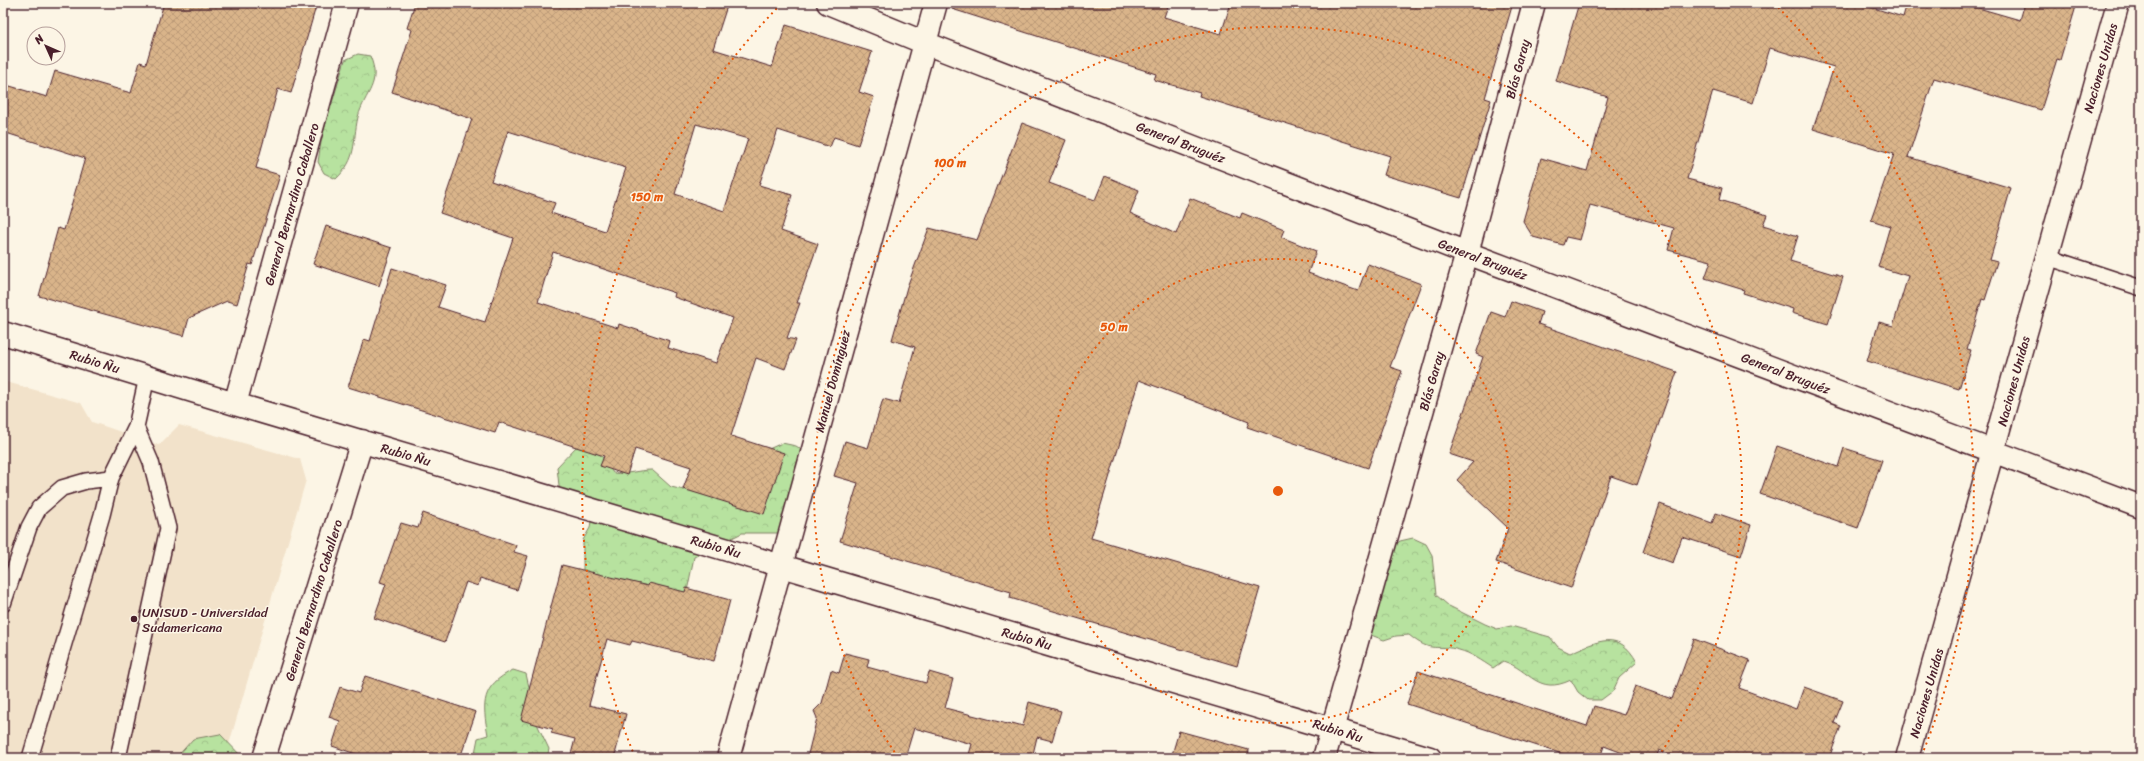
<svg xmlns="http://www.w3.org/2000/svg" width="2144" height="761" font-family="Sriracha,sans-serif">
<style>
.built{fill:#f2e2ca}
.forest{fill:url(#forest-crowns);stroke:#808065}
.building{fill:url(#building-cross-hatch);stroke:#4a1f2b;fill-rule:evenodd}
.lines{fill:none;stroke-linecap:round;stroke-linejoin:round}
.lane-casing{stroke:#4a1f2b;stroke-width:18}
.street-casing{stroke:#4a1f2b;stroke-width:25}
.lane{stroke:#fcf5e5;stroke-width:15}
.street{stroke:#fcf5e5;stroke-width:22}
.ring{fill:none;stroke:#e8590c;stroke-width:2;stroke-dasharray:2 4}
.poi-dot{fill:#4a1f2b;stroke:#fcf5e5;stroke-width:1.5}
.labels{text-anchor:middle;stroke-width:3;stroke-linejoin:round;paint-order:stroke}
.street-label{font-size:13px;fill:#4a1f2b;stroke:#fcf5e5}
.poi-label{font-size:13px;fill:#4a1f2b;stroke:#fcf5e5;text-anchor:start}
.centre{fill:#e8590c;stroke:#fcf5e5;stroke-width:2}
.ring-label{font-size:12px;text-anchor:middle;font-weight:bold;fill:#e8590c;stroke:#fcf5e5;stroke-width:3;stroke-linejoin:round;paint-order:stroke}
</style>
<defs>
<pattern id="forest-crowns" width="20" height="18" patternUnits="userSpaceOnUse"><rect width="20" height="18" fill="#b7e29f"/><path d="M2 6a3 3 0 1 1 6 0M12 15a3 3 0 1 1 6 0" fill="none" stroke="#9fc189"/></pattern>
<pattern id="building-cross-hatch" width="8" height="8" patternUnits="userSpaceOnUse"><rect width="8" height="8" fill="#d9b48a"/><path d="M0 0l8 8M0 8l8-8" fill="none" stroke="#bc9a77"/></pattern>
</defs>
<rect width="100%" height="100%" fill="#fcf5e5"/>
<filter id="ink" filterUnits="userSpaceOnUse"><feTurbulence type="fractalNoise" baseFrequency=".025" numOctaves="2"/><feDisplacementMap in="SourceGraphic" scale="8" xChannelSelector="R" yChannelSelector="G"/><feConvolveMatrix kernelMatrix="1 2 1 2 8 2 1 2 1" color-interpolation-filters="sRGB"/></filter>
<g filter="url(#ink)">
<path class="built" d="M 3,381 L 81,403 L 92,422 L 159,445 L 179,425 L 300,459 L 306,480 L 225,758 L 3,758 Z"/>
<path class="forest" d="M 358,54 L 370,56 C 382,84 365,92 358,117 C 352,143 358,158 336,179 L 324,173 L 318,162 L 322,136 L 345,60 Z
M 782,443 L 796,446 L 807,453 L 781,533 L 742,533 L 694,557 L 686,596 L 583,572 L 583,540 L 590,528 L 592,514 L 560,495 L 557,467 L 576,447 L 598,451 L 613,473 C 628,475 637,470 652,470 L 671,487 L 684,490 L 696,482 Z
M 1413,538 L 1426,544 L 1432,555 L 1436,595 L 1449,606 L 1485,624 L 1497,629 L 1511,626 L 1550,637 L 1558,647 L 1570,653 C 1598,641 1619,629 1637,662 L 1619,678 L 1613,691 L 1601,700 L 1588,700 L 1578,692 L 1571,680 C 1537,696 1531,670 1503,661 L 1493,668 C 1482,661 1471,653 1459,650 C 1436,643 1433,655 1409,635 L 1396,636 L 1384,640 L 1371,635 L 1363,609 L 1380,558 L 1400,541 Z
M 513,670 L 526,674 L 538,726 L 549,749 L 547,758 L 476,758 L 475,753 L 478,738 L 488,735 C 482,703 481,686 513,670 Z
M 220,734 L 243,758 L 176,758 L 193,739 Z"/>
<path class="building" d="M 164,3 L 317,3 L 291,93 L 278,89 L 256,168 L 280,175 L 252,265 L 249,264 L 237,304 L 227,301 L 189,318 L 184,336 L 39,296 L 58,228 L 64,230 L 85,158 L 3,132 L 3,84 L 47,97 L 55,71 L 131,93 L 140,62 L 146,64 Z
M 415,3 L 728,3 L 713,49 L 772,67 L 786,25 L 872,52 L 859,92 L 874,97 L 858,145 L 834,137 L 830,147 L 778,130 L 759,185 L 792,195 L 781,231 L 818,244 L 797,303 L 800,303 L 787,338 L 796,340 L 785,369 L 756,358 L 731,436 L 784,453 L 764,514 L 683,489 L 691,467 L 635,449 L 627,475 L 600,466 L 604,456 L 499,422 L 495,433 L 348,387 L 364,339 L 370,341 L 392,268 L 446,285 L 438,307 L 485,322 L 513,238 L 440,213 L 472,119 L 392,92 L 412,30 L 407,28 ZM 696,124 L 748,139 L 724,211 L 675,194 ZM 508,131 L 626,168 L 605,231 L 551,213 L 555,203 L 491,181 ZM 553,252 L 675,293 L 674,297 L 733,318 L 716,363 L 668,348 L 670,341 L 619,324 L 618,328 L 538,302 Z
M 953,3 L 1169,3 L 1164,17 L 1221,34 L 1231,3 L 1513,3 L 1485,98 L 1491,100 L 1461,198 L 1384,175 L 1390,156 L 1199,96 L 1200,93 L 1154,80 L 1156,74 L 952,9 Z
M 1579,3 L 1857,3 L 1903,17 L 1907,3 L 1961,3 L 2020,20 L 2025,3 L 2077,3 L 2060,60 L 2057,59 L 2041,110 L 1934,78 L 1908,157 L 2011,188 L 1990,260 L 1997,262 L 1985,300 L 1982,299 L 1967,349 L 1971,350 L 1959,389 L 1867,361 L 1879,322 L 1893,326 L 1908,276 L 1878,267 L 1890,226 L 1871,220 L 1894,154 L 1813,129 L 1834,67 L 1770,48 L 1753,103 L 1713,91 L 1687,179 L 1722,188 L 1719,200 L 1767,215 L 1763,225 L 1798,236 L 1790,261 L 1843,277 L 1828,324 L 1792,313 L 1793,309 L 1743,293 L 1744,290 L 1705,278 L 1711,261 L 1668,250 L 1674,228 L 1590,205 L 1580,240 L 1566,237 L 1563,245 L 1533,237 L 1523,221 L 1541,158 L 1587,171 L 1608,97 L 1556,81 Z
M 1022,123 L 1066,140 L 1049,183 L 1095,200 L 1105,176 L 1139,190 L 1130,213 L 1176,234 L 1190,198 L 1240,218 L 1242,213 L 1284,230 L 1281,237 L 1316,251 L 1308,273 L 1358,291 L 1368,264 L 1421,284 L 1390,367 L 1402,371 L 1368,468 L 1247,427 L 1249,422 L 1139,380 L 1091,538 L 1260,588 L 1237,666 L 1010,598 L 1011,592 L 840,541 L 858,483 L 834,476 L 845,441 L 868,448 L 883,399 L 899,403 L 915,347 L 892,340 L 907,287 L 929,228 L 977,240 Z
M 326,226 L 392,248 L 379,286 L 313,264 Z
M 1511,301 L 1542,312 L 1538,324 L 1677,372 L 1637,485 L 1611,476 L 1571,588 L 1496,562 L 1508,528 L 1457,480 L 1473,462 L 1449,454 L 1483,357 L 1476,354 L 1491,312 L 1505,317 Z
M 1777,446 L 1838,467 L 1844,448 L 1882,460 L 1858,528 L 1760,494 Z
M 1660,504 L 1712,523 L 1716,513 L 1751,525 L 1741,556 L 1682,537 L 1673,563 L 1643,552 Z
M 423,513 L 516,545 L 514,552 L 528,556 L 517,590 L 480,578 L 478,586 L 466,582 L 445,642 L 374,618 L 386,584 L 380,582 L 401,523 L 418,528 Z
M 562,565 L 648,586 L 649,583 L 685,592 L 686,588 L 730,600 L 714,661 L 632,641 L 630,645 L 607,639 L 589,705 L 626,714 L 614,758 L 570,758 L 575,739 L 551,733 L 553,729 L 521,720 Z
M 1694,639 L 1750,660 L 1739,688 L 1796,709 L 1804,687 L 1843,701 L 1834,723 L 1841,726 L 1829,758 L 1680,758 L 1659,750 L 1656,758 L 1636,758 L 1604,746 L 1600,758 L 1575,758 L 1407,704 L 1418,671 L 1587,726 L 1594,706 L 1624,715 L 1635,686 L 1672,699 Z
M 845,653 L 869,659 L 867,667 L 926,683 L 929,672 L 953,679 L 945,708 L 1011,725 L 1012,723 L 1023,726 L 1029,702 L 1061,711 L 1052,741 L 1037,737 L 1032,758 L 968,758 L 972,744 L 914,728 L 905,758 L 807,758 L 817,718 L 814,711 L 822,703 L 831,670 L 839,673 Z
M 365,676 L 476,712 L 460,758 L 368,758 L 332,746 L 340,721 L 329,717 L 340,687 L 359,693 Z
M 1179,731 L 1249,750 L 1248,758 L 1171,758 Z"/>
<g class="lines">
<g class="lane-casing">
<path id="lane" d="M 2047,257 L 2141,288
M 3,604 L 29,527 L 39,508 L 62,488 L 86,481 L 111,478
M 30,758 L 102,515 L 111,478 L 136,427
M 118,758 L 168,528 L 151,462 L 136,427 L 147,377"/>
</g>
<g class="street-casing">
<path id="street" d="M 828,3 L 925,43 L 1467,253 L 2141,507
M 3,333 L 235,404 L 1430,758
M 235,404 L 347,3
M 264,758 L 362,441
M 728,758 L 936,3
M 1324,758 L 1467,253 L 1534,3
M 1907,758 L 2118,3"/>
</g>
<use href="#lane" class="lane"/>
<use href="#street" class="street"/>
</g>
</g>
<g class="ring">
<circle cx="1278" cy="491" r="232"/>
<path d="M898 757A464 464 0 1 1 1658 757"/>
<path d="M635 757A696 696 0 0 1 782 3M1774 3A696 696 0 0 1 1921 757"/>
</g>
<circle class="poi-dot" cx="134" cy="619" r="4"/>
<g class="labels">
<g class="street-label">
<text transform="translate(2100 68) rotate(-74)" y="5">Naciones Unidas</text>
<text transform="translate(1517 69) rotate(-75)" y="5">Blás Garay</text>
<text transform="translate(1181 142) rotate(21)" y="5">General Bruguéz</text>
<text transform="translate(291 204) rotate(-74)" y="5">General Bernardino Caballero</text>
<text transform="translate(1483 259) rotate(21)" y="5">General Bruguéz</text>
<text transform="translate(95 361) rotate(17)" y="5">Rubio Ñu</text>
<text transform="translate(1786 373) rotate(21)" y="5">General Bruguéz</text>
<text transform="translate(832 381) rotate(-75)" y="5">Manuel Domínguez</text>
<text transform="translate(1431 381) rotate(-74)" y="5">Blás Garay</text>
<text transform="translate(2013 381) rotate(-75)" y="5">Naciones Unidas</text>
<text transform="translate(406 454) rotate(16)" y="5">Rubio Ñu</text>
<text transform="translate(716 546) rotate(16)" y="5">Rubio Ñu</text>
<text transform="translate(313 600) rotate(-73)" y="5">General Bernardino Caballero</text>
<text transform="translate(1027 638) rotate(16)" y="5">Rubio Ñu</text>
<text transform="translate(1926 693) rotate(-74)" y="5">Naciones Unidas</text>
<text transform="translate(1338 730) rotate(17)" y="5">Rubio Ñu</text>
</g>
<g class="poi-label">
<text x="142" y="617">UNISUD - Universidad<tspan x="142" dy="15">Sudamericana</tspan></text>
</g>
</g>
<circle cx="1278" cy="491" r="6" class="centre"/>
<g class="ring-label">
<text x="950" y="167">100 m</text>
<text x="647" y="201">150 m</text>
<text x="1114" y="331">50 m</text>
</g>
<rect width="2144" height="761" fill="none" stroke="#fcf5e5" stroke-width="16"/>
<rect x="8" y="8" width="2128" height="745" fill="none" stroke="#4a1f2b" stroke-width="1.5" filter="url(#ink)"/>
<g transform="translate(46 46) rotate(315)"><circle r="19" fill="#fcf5e5" stroke="#b59f9b"/>
<path d="M0-3L7 15L0 10L-7 15Z" fill="#4a1f2b"/>
<text y="-6" font-size="11" font-weight="bold" text-anchor="middle" fill="#4a1f2b">N</text>
</g>
</svg>
